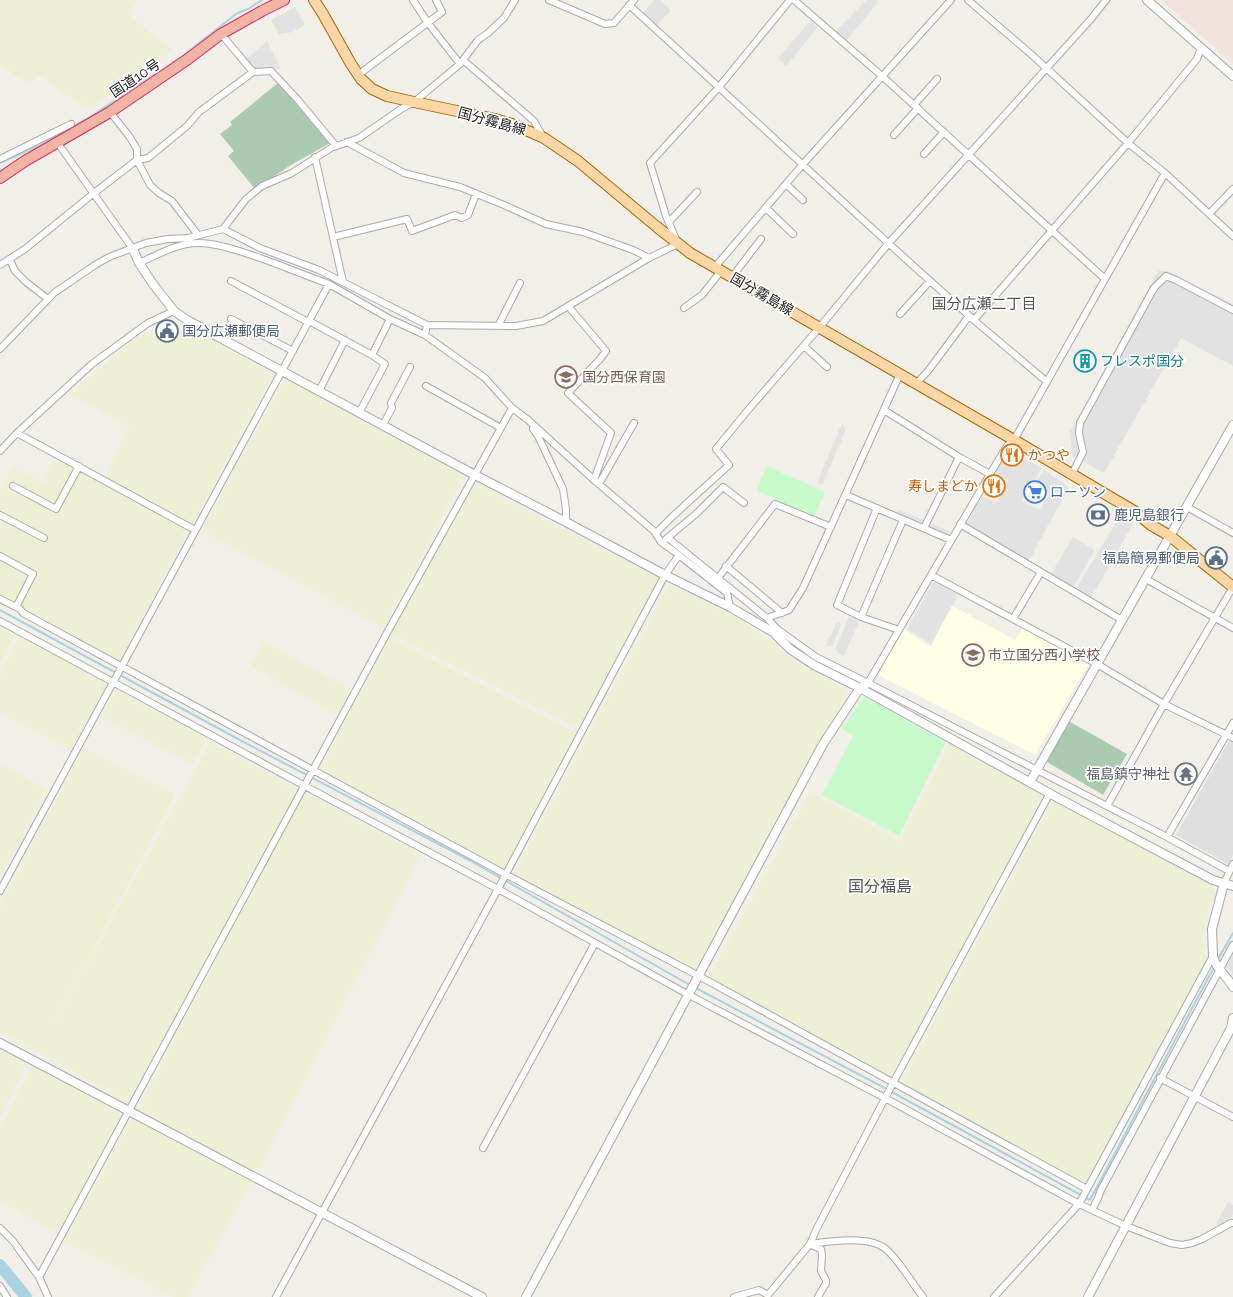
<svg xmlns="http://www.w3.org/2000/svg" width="1233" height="1297" font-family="Raleway,'Noto Sans JP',sans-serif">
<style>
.residential{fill:#e0dfdf}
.education{fill:#ffffe5}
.military{fill:#f3e3dd}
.farmland{fill:#eef0d5}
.cemetery{fill:#aacbaf}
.park{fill:#c8facc}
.parking{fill:#e2e2e2}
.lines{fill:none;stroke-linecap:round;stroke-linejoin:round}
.stream{stroke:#aad3df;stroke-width:2}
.river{stroke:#aad3df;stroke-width:12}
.minor-casing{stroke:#a9a9a9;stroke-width:8}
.tertiary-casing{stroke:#a9a9a9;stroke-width:10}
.primary-casing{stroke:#a06b00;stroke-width:12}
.trunk-casing{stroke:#dc2a67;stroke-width:12}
.minor{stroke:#fff;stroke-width:6}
.tertiary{stroke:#fff;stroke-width:8}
.primary{stroke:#fcd6a4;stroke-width:10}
.trunk{stroke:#f2b4a3;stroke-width:10}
.labels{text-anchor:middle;stroke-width:3.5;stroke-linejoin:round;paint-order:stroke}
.street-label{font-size:14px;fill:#222;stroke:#fff}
.service-label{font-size:14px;fill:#4e5e75;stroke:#fff;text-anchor:start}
.culture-label{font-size:14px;fill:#0d838f;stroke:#fff;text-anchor:start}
.education-label{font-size:14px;fill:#785e54;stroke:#fff;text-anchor:start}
.food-label{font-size:14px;fill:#c56008;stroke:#fff;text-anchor:start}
.shop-label{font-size:14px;fill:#366cbe;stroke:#fff;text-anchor:start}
.worship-label{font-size:14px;fill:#5b616d;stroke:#fff;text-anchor:end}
.neighbourhood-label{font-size:15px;fill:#555;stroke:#fff}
.quarter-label{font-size:16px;fill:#555;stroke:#fff}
</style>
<rect width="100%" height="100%" fill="#f2efe9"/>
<path class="residential" d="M 1230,739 L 1233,740 L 1233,855 L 1228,864 L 1176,835 Z"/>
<path class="education" d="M 951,605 L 1015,640 L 1024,627 L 1088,665 L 1035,755 L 878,675 L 903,629 L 931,647 Z"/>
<path class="military" d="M 1161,0 L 1233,0 L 1233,64 Z"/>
<path class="farmland" d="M 0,0 L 138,0 L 128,14 L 173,50 L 90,109 L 65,94 L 38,75 L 29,86 L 1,65 L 0,67 Z
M 184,324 L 274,374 L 192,525 L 104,478 L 129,427 L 70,394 L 123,348 L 147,331 L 171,344 Z
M 285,379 L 464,476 L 384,628 L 202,531 Z
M 56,457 L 189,531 L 119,661 L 0,597 L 0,493 L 12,467 L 43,483 Z
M 474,483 L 660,578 L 580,729 L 391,634 Z
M 669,584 L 688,594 L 736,616 L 799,663 L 848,691 L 698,974 L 514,873 Z
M 0,625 L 15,636 L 0,664 Z
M 21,635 L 108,686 L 71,750 L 0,713 L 0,674 Z
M 390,638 L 578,733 L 506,871 L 319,770 Z
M 264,642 L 352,690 L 339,716 L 250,666 Z
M 116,690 L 208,738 L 193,764 L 101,717 Z
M 211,742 L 299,791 L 128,1103 L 38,1052 L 0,1033 L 0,906 L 83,748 L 176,794 L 53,1025 Z
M 950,743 L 1045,794 L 895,1082 L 708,979 L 810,792 L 900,841 Z
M 0,764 L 48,790 L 0,877 Z
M 303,790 L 421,855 L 255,1176 L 188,1297 L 173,1297 L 64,1242 L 135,1113 L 244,1170 L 139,1108 Z
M 1054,799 L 1211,883 L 1216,894 L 1205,923 L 1202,937 L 1207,963 L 1086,1187 L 900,1085 Z
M 0,1050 L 27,1064 L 0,1117 Z
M 33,1066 L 127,1116 L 57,1233 L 0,1201 L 0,1128 Z"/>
<path class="cemetery" d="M 278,83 L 330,143 L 291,165 L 255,189 L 228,156 L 234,151 L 220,134 L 232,125 L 230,122 Z
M 1065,719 L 1127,754 L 1103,795 L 1042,759 Z"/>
<path class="park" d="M 767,466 L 825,492 L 814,517 L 756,490 Z
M 864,696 L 946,742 L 899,836 L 822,795 L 853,736 L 842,729 Z"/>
<path class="parking" d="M 655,0 L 660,0 L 671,10 L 655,27 L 642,14 Z
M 866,0 L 876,0 L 878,2 L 846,41 L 835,32 Z
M 295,7 L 305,25 L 293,32 L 279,34 L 271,20 Z
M 810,21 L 818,27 L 786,66 L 778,58 Z
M 267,41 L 281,69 L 254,70 L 245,60 Z
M 1158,271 L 1167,271 L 1233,304 L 1233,366 L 1181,338 L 1104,473 L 1072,456 L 1070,432 Z
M 842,423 L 846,429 L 822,485 L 817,483 Z
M 1020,456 L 1042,468 L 1021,501 L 1040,510 L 1050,493 L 1033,485 L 1044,470 L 1069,487 L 1028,562 L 966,525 L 982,496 L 997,503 L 1008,480 L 995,472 L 1002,463 L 1014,469 Z
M 899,510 L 950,531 L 946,537 L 896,515 Z
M 1120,516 L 1133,524 L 1091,598 L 1076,589 Z
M 1073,537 L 1095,550 L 1072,589 L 1050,576 Z
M 934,581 L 958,595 L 931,644 L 907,629 Z
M 849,617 L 859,621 L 844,656 L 836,652 L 837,650 L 835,649 Z
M 837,622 L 841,624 L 832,647 L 826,645 Z
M 1233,954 L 1233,975 L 1226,967 Z
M 1228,1202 L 1233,1205 L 1233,1215 L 1220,1227 L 1216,1224 Z"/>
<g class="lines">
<path class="stream" d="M 0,163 L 38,146 L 88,118 L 180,58 L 236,14 L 248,9 L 262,0
M 0,610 L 238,739 L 469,860 L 690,985
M 1217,961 L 1233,933
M 694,987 L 879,1085 L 1090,1200 L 1214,967"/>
<path class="river" d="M 0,1265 L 26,1297"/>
<g class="minor-casing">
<path id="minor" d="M 413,0 L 428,23 L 460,64
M 549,0 L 605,24 L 614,23 L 634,0
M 794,0 L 882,76 L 1105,279
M 968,0 L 1032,55 L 1128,143 L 1165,173 L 1233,236
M 629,5 C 745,110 857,217 974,320
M 463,60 L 534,121 L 543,137
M 253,72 L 271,71 L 298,100 L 336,146
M 358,75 L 442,12 L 436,0
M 914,105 L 937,79
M 110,112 L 129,136 L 137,149 L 137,160 L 150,185 L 159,193 L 172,201 L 198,235
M 894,135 L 918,108
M 57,142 L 133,249
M 347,142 L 404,173 L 460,187 L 504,205 L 546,224 L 583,232 L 633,250 L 649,258
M 924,154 L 944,132
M 315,157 L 343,282
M 0,159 L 71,124
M 786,184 L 803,200
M 766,208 L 793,234
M 1209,214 L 1233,189
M 669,222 L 697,192
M 223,229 L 260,248 L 319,270 L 427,325 L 516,326 L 543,321 L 649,258 L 678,244 L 666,216 L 650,163 L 719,87 L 790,0
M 333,237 L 407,219 L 412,231 L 455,215 L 462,218 L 468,215 L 476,194
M 10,260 L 15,271 L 26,282 L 48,299
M 139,263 C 155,256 170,247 187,244 C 212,239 251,255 274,263 C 292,270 310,277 329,284
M 0,265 L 25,249 L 94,193 L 137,160 L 148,158 L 187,126 L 199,112 L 253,72 L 221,34
M 715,267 L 803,164 L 951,0
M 732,277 L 761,239
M 231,281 L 308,322
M 568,306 L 606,351 L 600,359 L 568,393 L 611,433 L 594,480
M 684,308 L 702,295 L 721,271
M 174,311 L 148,323 L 92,364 L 17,433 L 195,530
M 900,314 L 930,281
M 231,319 L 293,351
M 974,320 L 1128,143 L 1197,59 L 1201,48
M 309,321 L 372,355 L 390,319
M 427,325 L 425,335 L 485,378 L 512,408 L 527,419 L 594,480 L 654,531 L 661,542 L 675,552 L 727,593 L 730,607
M 498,326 L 520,283
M 804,346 L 827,367
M 0,349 L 54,293 L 95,265 L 109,257 L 146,243 L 168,239 L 188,238 L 223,229 L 246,199 L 262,186 L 292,173 L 331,148 L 359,138 L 401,109 L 414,102 L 460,64 L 478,40 L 488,33 L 504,18 L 515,0
M 900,374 L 803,588 L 789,610 L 767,618 L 777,629 L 816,657 L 868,683 L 1167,837 L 1229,871
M 916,384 L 928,371 L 969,316 L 1046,381
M 426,386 L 501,428
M 319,391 L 345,340
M 884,410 L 959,457 L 990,474
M 359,413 L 385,364 L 372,355
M 383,425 L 392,408 L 391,403 L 410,367
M 533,429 L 538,436 L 563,489 L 566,509 L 566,522
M 0,451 L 17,433
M 1072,474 L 1083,452 L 1079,433 L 1080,423 L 1154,288 L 1166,276 L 1176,280 L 1233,310
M 599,484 L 634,423
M 13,486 L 56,509 L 79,466
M 846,495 L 951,540
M 1187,507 L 1233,533
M 877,508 L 837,605 L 861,617 L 899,630
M 0,515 L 44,538
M 960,524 L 1122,620
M 924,528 L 959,457
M 656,534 L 659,530 L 674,515 L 729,465 L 716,449 L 748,410 L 819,328 L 888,244 L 1091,19 L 1106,0
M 668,538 L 767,618
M 666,539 L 697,513 L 723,487 L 744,503
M 0,556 L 33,574 L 16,607
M 726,566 L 782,613
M 931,575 L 1097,664 L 1164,704 L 1233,738
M 718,578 L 775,504 L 831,527
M 1146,579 L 1233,628
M 0,599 L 20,609 L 23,613 L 505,874 L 699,976 L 1087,1189
M 861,617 L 903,520
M 1013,619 L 1041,572
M 0,621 L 305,786 L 498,889 L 689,995 L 885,1098 L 1079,1204 L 1126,1226 L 1170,1243 L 1182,1245 L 1192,1243 L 1202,1239 L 1231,1223 L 1233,1223
M 868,683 L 990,474 L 1007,446 L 1014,440 L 1165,173
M 1107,806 L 1164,704 L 1233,587
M 1167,837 L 1233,723
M 1224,883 L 1233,864
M 0,891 L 329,284 L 390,319 L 425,335
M 1160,1078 L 1233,1117
M 483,1148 L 595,943
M 1092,1210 L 1098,1198 L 1101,1190 L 1233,945
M 0,1228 L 13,1241 L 39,1277 L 48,1297
M 810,1244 C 831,1241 871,1235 887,1250 C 901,1263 911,1282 923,1297
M 811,1245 L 821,1249 L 822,1255 L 821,1271 L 826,1280 L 826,1283 L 818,1297
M 39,1277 L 388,631 L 512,408
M 0,1286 L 7,1297
M 276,1297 L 498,889 L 665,575 L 679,555
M 734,1297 L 759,1290 L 768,1295 L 810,1244 L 817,1228 L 893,1083 L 1050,793
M 994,1297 L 1079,1204 L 1213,956"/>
</g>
<g class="tertiary-casing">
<path id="tertiary" d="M 1147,0 L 1233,76
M 133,249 L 139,263 L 153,284 L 174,311 L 187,320 L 475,475 L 566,522 L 665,575 L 730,607 L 773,632 L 790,649 L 814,665 L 860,688 L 1058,798 L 1213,880 L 1233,886
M 1030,782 C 1097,663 1166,544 1233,425
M 1224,883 L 1212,929 L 1213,956 C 1215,968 1227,976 1233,987
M 0,1043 L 482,1297
M 526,1297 L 823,744 L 860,688 L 868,683
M 1088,1297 L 1231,1028 L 1233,1018"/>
</g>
<g class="primary-casing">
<path id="primary" d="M 314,0 L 323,14 L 351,64 L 361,79 L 372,89 L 387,96 L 414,102 L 495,119 L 512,124 L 544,138 L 578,161 L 657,227 L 690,253 L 1014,440 L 1134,511 L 1151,525 L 1170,536 L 1233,587"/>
</g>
<g class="trunk-casing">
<path id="trunk" d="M 0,178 L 25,161 L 79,130 L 110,112 L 188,59 L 221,34 L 262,11 L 284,0"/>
</g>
<use href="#minor" class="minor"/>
<use href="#tertiary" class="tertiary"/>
<use href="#primary" class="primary"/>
<use href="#trunk" class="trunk"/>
</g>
<defs>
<g id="civic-ring" transform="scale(1.15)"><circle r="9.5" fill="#fff" stroke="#5c6f8a" stroke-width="1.5"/><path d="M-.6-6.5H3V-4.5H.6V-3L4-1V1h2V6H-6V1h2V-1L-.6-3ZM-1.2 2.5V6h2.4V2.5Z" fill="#5c6f8a"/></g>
<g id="building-ring" transform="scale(1.15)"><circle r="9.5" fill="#fff" stroke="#0f9aa8" stroke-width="1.5"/><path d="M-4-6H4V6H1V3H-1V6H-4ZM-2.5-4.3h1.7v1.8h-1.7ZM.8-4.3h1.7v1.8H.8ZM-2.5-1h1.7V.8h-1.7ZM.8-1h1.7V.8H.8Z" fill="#0f9aa8"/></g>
<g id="school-ring" transform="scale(1.15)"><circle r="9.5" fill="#fff" stroke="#8d6e63" stroke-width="1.5"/><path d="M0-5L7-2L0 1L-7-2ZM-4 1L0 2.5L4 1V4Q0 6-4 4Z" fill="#8d6e63"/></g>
<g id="restaurant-ring" transform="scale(1.15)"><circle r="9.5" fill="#fff" stroke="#e8710a" stroke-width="1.5"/><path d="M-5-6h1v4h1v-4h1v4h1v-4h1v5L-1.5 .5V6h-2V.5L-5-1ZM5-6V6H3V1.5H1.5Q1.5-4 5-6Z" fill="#e8710a"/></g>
<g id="supermarket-ring" transform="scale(1.15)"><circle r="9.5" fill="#fff" stroke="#3f7fe0" stroke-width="1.5"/><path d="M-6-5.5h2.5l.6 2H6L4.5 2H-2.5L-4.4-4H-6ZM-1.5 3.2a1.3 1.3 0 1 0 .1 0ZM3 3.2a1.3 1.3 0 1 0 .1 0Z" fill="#3f7fe0"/></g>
<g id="bank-ring" transform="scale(1.15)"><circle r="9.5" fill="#fff" stroke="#5c6f8a" stroke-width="1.5"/><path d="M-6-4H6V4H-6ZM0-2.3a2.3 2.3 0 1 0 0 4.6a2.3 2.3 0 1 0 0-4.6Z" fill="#5c6f8a"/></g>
<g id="temple-ring" transform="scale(1.15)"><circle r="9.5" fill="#fff" stroke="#6b7280" stroke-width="1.5"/><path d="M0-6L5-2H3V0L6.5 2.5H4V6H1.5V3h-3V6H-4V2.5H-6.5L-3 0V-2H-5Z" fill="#6b7280"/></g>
</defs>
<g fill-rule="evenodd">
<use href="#civic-ring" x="167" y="331"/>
<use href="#building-ring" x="1085" y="361"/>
<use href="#school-ring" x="566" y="377"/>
<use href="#restaurant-ring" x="1012" y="455"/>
<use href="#restaurant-ring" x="994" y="486"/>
<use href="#supermarket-ring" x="1035" y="492"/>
<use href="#bank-ring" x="1098" y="515"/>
<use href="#civic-ring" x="1216" y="558"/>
<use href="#school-ring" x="973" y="655"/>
<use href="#temple-ring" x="1186" y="774"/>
</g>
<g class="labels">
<g class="street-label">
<text transform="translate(135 78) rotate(-34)" y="5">国道10号</text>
<text transform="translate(492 121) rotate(15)" y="5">国分霧島線</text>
<text transform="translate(762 294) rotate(30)" y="5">国分霧島線</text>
</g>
<g class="service-label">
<text x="182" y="336">国分広瀬郵便局</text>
<text x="1114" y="520">鹿児島銀行</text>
<text x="1200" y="563" text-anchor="end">福島簡易郵便局</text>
</g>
<g class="culture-label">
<text x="1100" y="366">フレスポ国分</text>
</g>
<g class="education-label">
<text x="582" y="382">国分西保育園</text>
<text x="988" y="660">市立国分西小学校</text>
</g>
<g class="food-label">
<text x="1028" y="460">かつや</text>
<text x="978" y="491" text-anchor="end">寿しまどか</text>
</g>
<g class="shop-label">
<text x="1050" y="497">ローソン</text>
</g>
<g class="worship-label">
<text x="1170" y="779">福島鎮守神社</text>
</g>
<g class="neighbourhood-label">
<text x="984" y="309">国分広瀬二丁目</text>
</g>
<g class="quarter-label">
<text x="880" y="892">国分福島</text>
</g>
</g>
</svg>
